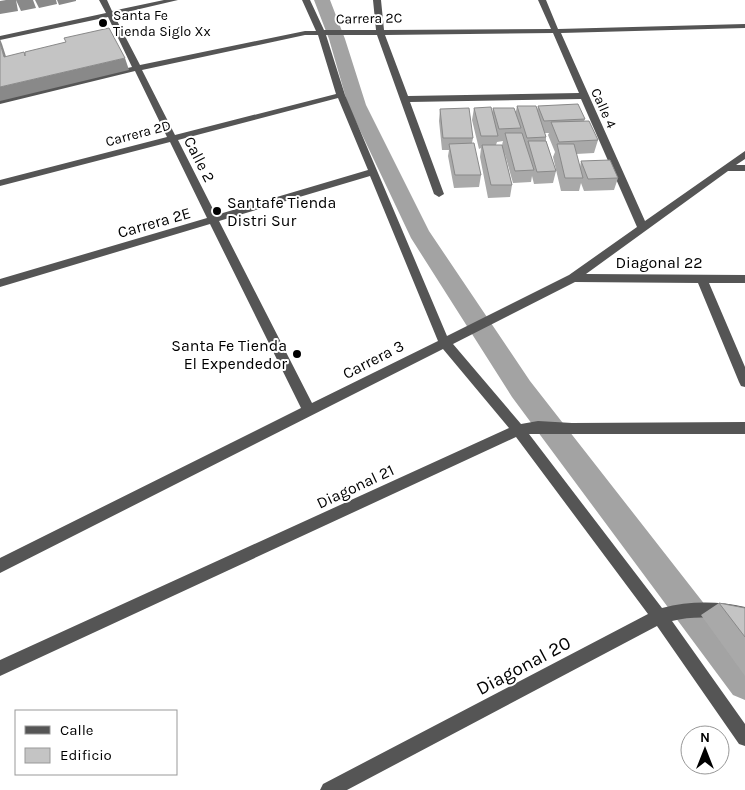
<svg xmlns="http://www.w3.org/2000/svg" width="745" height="790" font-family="Karla,sans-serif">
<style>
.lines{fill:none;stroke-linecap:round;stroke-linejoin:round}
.canal{fill:#a3a3a3;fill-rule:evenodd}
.minor{fill:#555;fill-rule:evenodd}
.wall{fill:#a9a9a9;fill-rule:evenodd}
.shaded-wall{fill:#898989}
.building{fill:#c4c4c4;stroke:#898989}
.poi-dot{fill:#000;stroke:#fff;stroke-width:2}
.labels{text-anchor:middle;stroke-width:4;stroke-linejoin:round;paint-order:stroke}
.far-poi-label{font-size:14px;fill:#000;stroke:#fff;text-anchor:start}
.far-street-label{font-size:14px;fill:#000;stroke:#fff}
.street-label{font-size:16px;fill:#000;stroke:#fff}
.poi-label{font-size:16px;fill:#000;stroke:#fff;text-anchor:start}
.near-street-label{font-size:19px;fill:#000;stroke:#fff}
</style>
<rect width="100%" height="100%" fill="#fff"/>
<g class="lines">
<path class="canal" d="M 314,0 L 330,0 L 345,39 L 366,105 L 429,231 L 530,381 L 745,656 L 745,700 L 733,695 L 512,397 L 411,238 L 348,105 L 329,39 Z"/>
<path class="minor" d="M 99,0 L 107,0 L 112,11 L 164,0 L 178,0 L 114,15 L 140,65 L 305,31 L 316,31 L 302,0 L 310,0 L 324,30 L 376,30 L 373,0 L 381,0 L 384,30 L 551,29 L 538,0 L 546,0 L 558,29 L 745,24 L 745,28 L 561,33 L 645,221 L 745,151 L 745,159 L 736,165 L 745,165 L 745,171 L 728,171 L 586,274 L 745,275 L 745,283 L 709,283 L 745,367 L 745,387 L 741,386 L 739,382 L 698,283 L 575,282 L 453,344 L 521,424 L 538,421 L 572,423 L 745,422 L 745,434 L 529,434 L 662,608 C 689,601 718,601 745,607 L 745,623 C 722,617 694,615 672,621 L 745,724 L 745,746 L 739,744 L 657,626 L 347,790 L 320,790 L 323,784 L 648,614 L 516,437 L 0,676 L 0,660 L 509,428 L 443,349 L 0,573 L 0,558 L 301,408 L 210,224 L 0,287 L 0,279 L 207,218 L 170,142 L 0,186 L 0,180 L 167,137 L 135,71 L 0,104 L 0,98 L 132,67 L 108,17 L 0,40 L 0,36 L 106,13 ZM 553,33 L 579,93 L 408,96 L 385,35 ZM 305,35 L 318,35 L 336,94 L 175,135 L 142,70 ZM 326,35 L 377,35 L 434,194 L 439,197 L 444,194 L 410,102 L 581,99 L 637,227 L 569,275 L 447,336 L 345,95 ZM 338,98 L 368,170 L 216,215 L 178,140 ZM 370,176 L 438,341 L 312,403 L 219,221 Z"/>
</g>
<path class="wall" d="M 517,106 L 537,110 L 538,106 L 585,119 L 584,121 L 598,140 L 594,153 L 576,154 L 580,167 L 581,161 L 618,178 L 614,190 L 584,191 L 581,183 L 579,191 L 561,191 L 553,157 L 555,152 L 548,135 L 549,133 L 545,133 L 546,137 L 546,141 L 556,171 L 553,183 L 534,184 L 532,176 L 531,182 L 513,183 L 504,151 L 512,185 L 510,197 L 488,198 L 480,157 L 481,148 L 479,149 L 472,120 L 474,108 L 492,113 L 493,108 L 516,111 ZM 503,141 L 502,145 L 496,145 L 497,142 Z
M 440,109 L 473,138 L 472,143 L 481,175 L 479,187 L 454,188 L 448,156 L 449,150 L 442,150 L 439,121 Z
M 719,603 L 745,608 L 745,676 L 701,615 Z"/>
<path class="shaded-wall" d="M 6,0 L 16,0 L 18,11 L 0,14 L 0,1 Z
M 16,0 L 33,0 L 36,8 L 21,11 Z
M 35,0 L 56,0 L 57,4 L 39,8 Z
M 57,0 L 76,0 L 76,1 L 59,5 Z
M 0,39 L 2,44 L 10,69 L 4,57 L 0,43 Z
M 125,58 L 129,70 L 0,101 L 0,87 Z"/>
<path class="building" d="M 109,28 L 125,58 L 0,87 L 0,43 L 4,57 L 24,52 L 25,56 L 25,52 L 66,42 L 64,38 Z
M 578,104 L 585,119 L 544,121 L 538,106 Z
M 517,106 L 536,106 L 546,137 L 527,138 Z
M 491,107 L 498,136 L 481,136 L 474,108 Z
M 469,108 L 473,138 L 443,138 L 440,109 Z
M 493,108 L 514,108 L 521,128 L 499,129 Z
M 589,121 L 598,140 L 559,142 L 551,122 Z
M 505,133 L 522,133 L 534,170 L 515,171 Z
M 528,141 L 546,141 L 556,171 L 537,172 Z
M 474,143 L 481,175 L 455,175 L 449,144 Z
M 557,144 L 574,144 L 583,178 L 565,178 Z
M 482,145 L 502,145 L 512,185 L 491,185 Z
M 610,160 L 618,178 L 588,179 L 581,161 Z
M 719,603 L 745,608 L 745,637 Z"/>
<g class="poi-dot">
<circle cx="103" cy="23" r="5"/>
<circle cx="217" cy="211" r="5"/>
<circle cx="297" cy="354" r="5"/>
</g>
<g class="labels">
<g class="far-poi-label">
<text x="113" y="20">Santa Fe<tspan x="113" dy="16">Tienda Siglo Xx</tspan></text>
</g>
<g class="far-street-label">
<text transform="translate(369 18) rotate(-1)" y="5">Carrera 2C</text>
<text transform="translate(604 108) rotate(66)" y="5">Calle 4</text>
<text transform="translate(138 133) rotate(-15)" y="5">Carrera 2D</text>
</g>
<g class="street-label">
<text transform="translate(200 159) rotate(63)" y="6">Calle 2</text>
<text transform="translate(154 222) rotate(-16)" y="6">Carrera 2E</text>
<text x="659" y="268">Diagonal 22</text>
<text transform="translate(373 359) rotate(-27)" y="6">Carrera 3</text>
<text transform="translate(355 486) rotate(-25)" y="6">Diagonal 21</text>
</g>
<g class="poi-label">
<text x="227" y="208">Santafe Tienda<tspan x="227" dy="18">Distri Sur</tspan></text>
<text x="287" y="351" text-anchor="end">Santa Fe Tienda<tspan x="287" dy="18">El Expendedor</tspan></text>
</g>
<g class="near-street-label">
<text transform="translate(523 665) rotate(-28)" y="7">Diagonal 20</text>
</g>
</g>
<rect x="15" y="710" width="162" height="65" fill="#ffffff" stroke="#999999"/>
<rect x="25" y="726" width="25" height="8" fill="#555555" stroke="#999999"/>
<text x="60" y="735" font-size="15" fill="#000000">Calle</text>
<rect x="25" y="748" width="25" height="15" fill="#c4c4c4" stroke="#999999"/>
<text x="60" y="760" font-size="15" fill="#000000">Edificio</text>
<g transform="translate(705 750)"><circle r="24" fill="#ffffff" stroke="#999999"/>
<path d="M0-4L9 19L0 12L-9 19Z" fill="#000000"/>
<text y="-8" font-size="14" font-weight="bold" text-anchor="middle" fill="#000000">N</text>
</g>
</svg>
